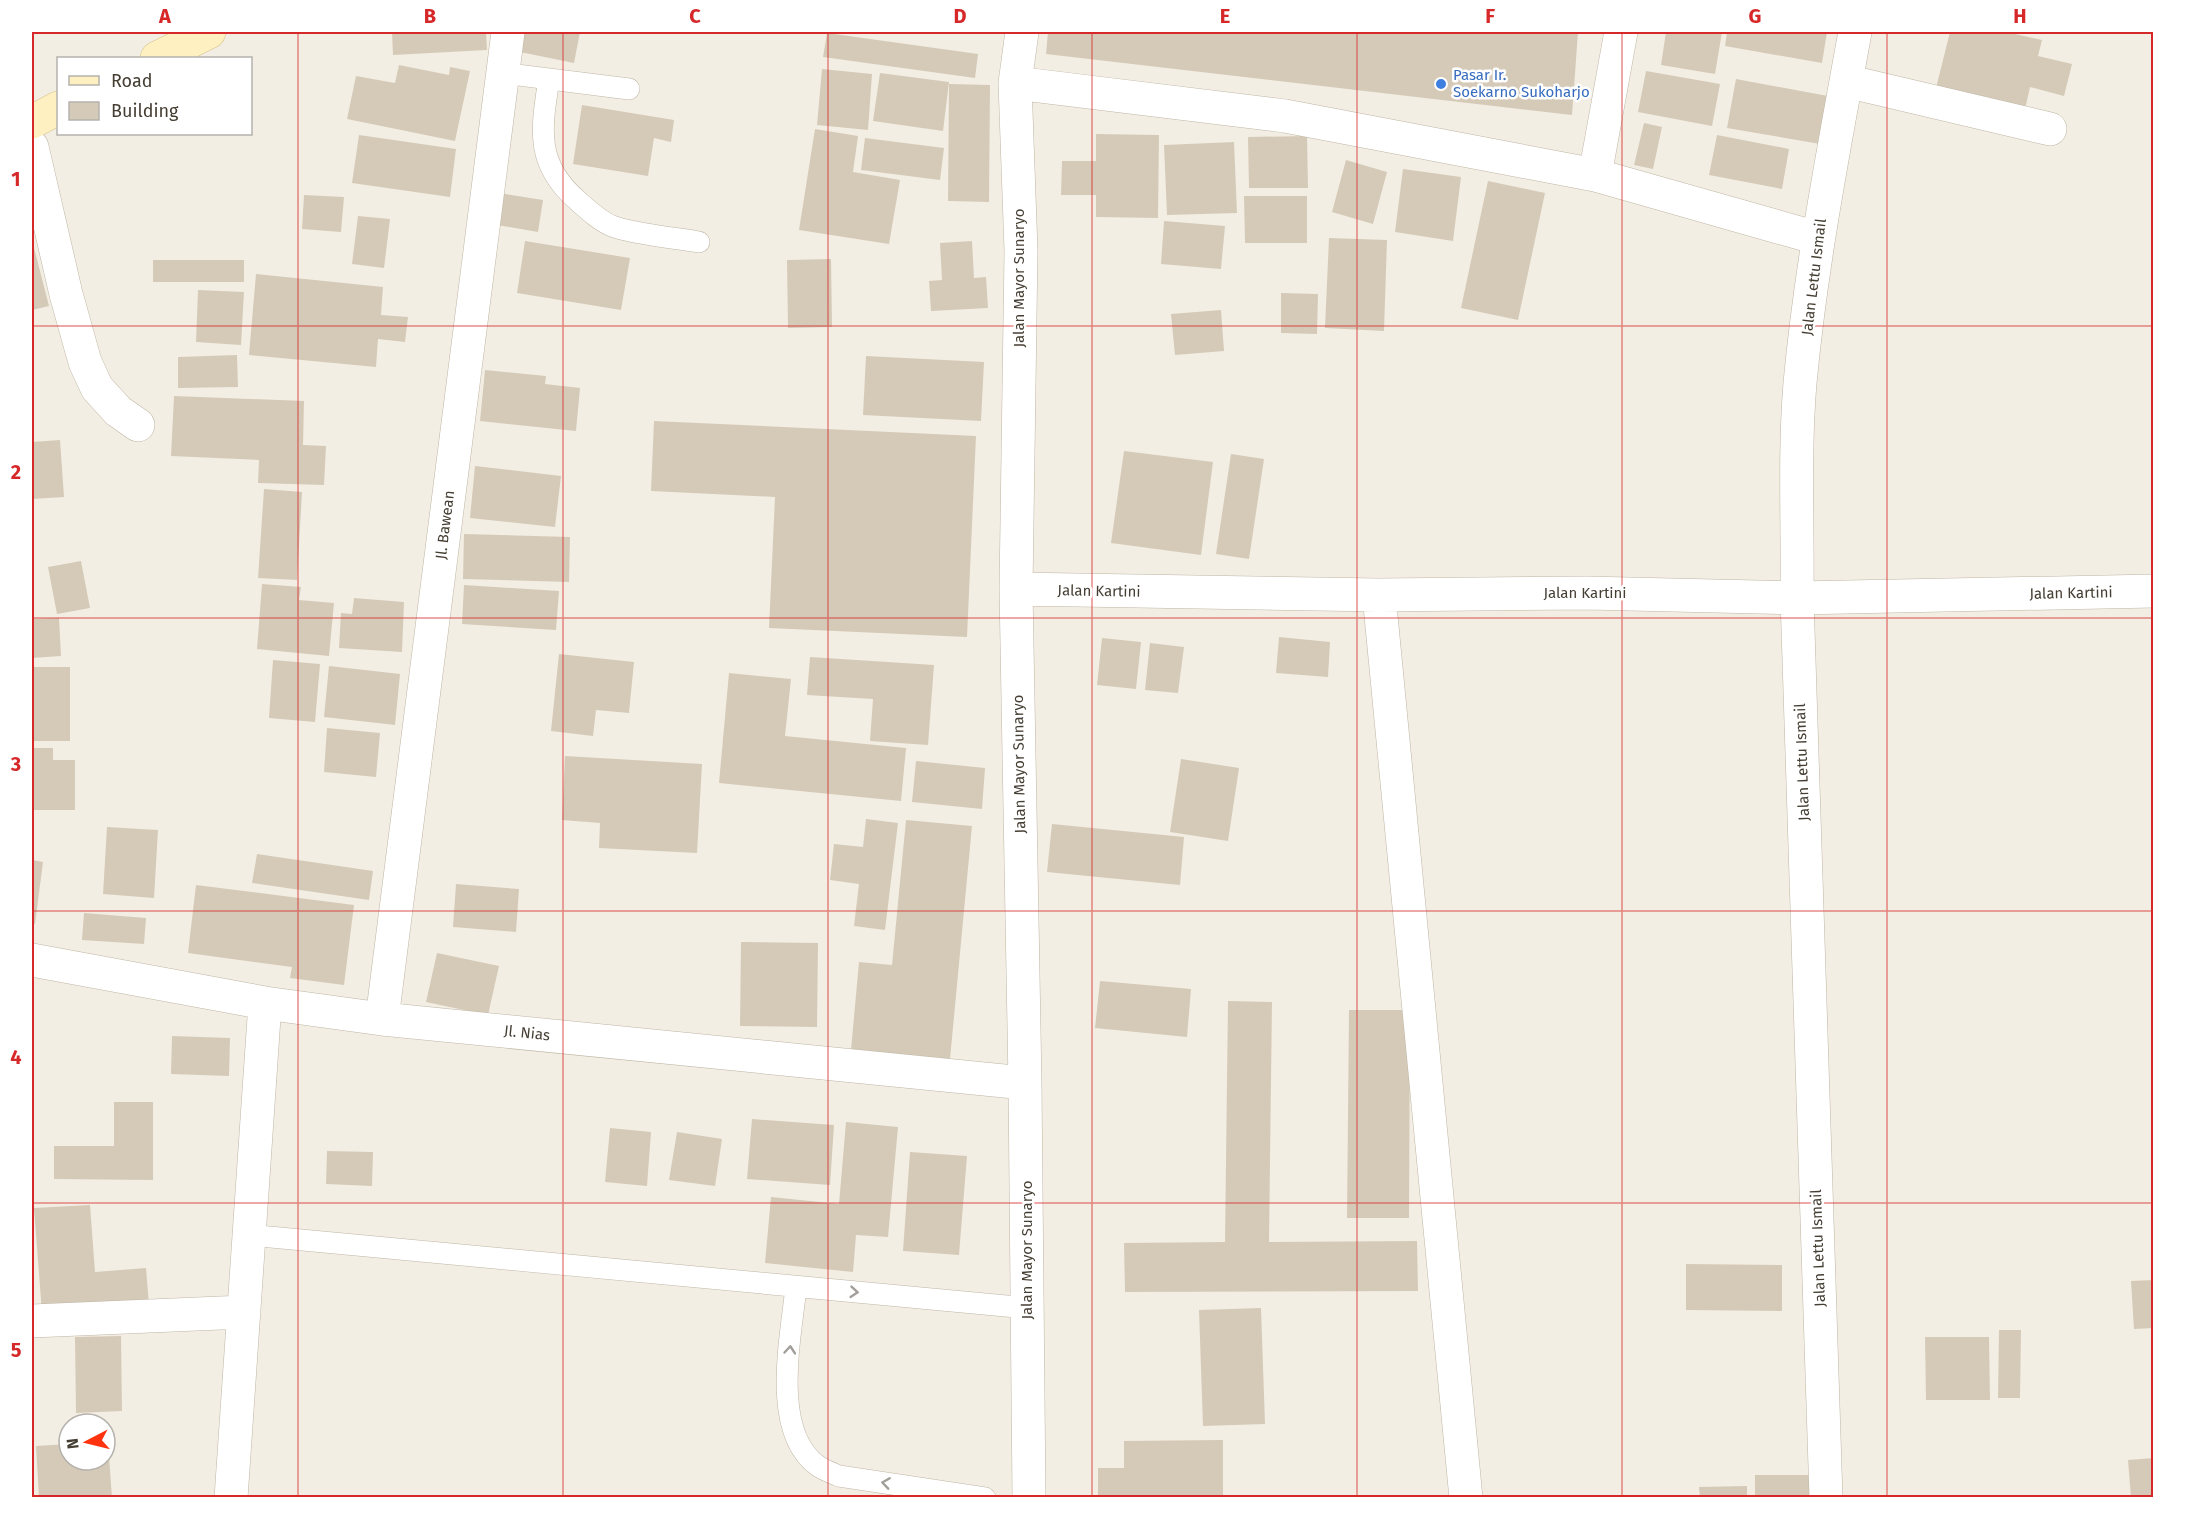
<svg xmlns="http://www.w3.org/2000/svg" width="2185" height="1529" font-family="'Fira Sans',sans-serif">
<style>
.building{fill:#d5cab8}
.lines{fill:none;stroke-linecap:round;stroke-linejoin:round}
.lane-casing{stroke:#bfb6a5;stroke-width:22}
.street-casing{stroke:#bfb6a5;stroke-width:34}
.secondary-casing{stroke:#d6c48f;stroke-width:34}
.lane{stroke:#fff;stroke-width:21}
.street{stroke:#fff;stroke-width:33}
.secondary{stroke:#fff0c1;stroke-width:33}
.oneway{stroke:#a29e99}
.grid{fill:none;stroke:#d62828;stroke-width:1.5;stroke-opacity:0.55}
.shop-dot{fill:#3f7fe0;stroke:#fff;stroke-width:2}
.labels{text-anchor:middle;stroke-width:5;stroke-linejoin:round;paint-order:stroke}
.shop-label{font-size:15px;fill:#366cbe;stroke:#fff;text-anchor:start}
.street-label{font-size:15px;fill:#453e33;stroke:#fff}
.neatline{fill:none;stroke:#d62828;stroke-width:2}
.grid-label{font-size:20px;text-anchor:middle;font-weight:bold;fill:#d62828}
</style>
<rect width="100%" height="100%" fill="#f3eee3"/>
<path class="building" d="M 392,32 L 486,32 L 487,50 L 393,55 Z
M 524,32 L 580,32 L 574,63 L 520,52 Z
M 1048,32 L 1578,32 L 1572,115 L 1046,54 Z
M 1666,32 L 1722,32 L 1715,74 L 1661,65 Z
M 1727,32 L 1827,32 L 1822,63 L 1725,46 Z
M 1950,32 L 2006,32 L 2042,40 L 2038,56 L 2072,64 L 2064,96 L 2030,87 L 2024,114 L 1935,92 Z
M 827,33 L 978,54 L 975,78 L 823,57 Z
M 399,65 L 449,75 L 450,67 L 470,71 L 455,141 L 347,119 L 356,76 L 395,83 Z
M 822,69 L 872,74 L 868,130 L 817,125 Z
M 1646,71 L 1720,84 L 1712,126 L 1638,112 Z
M 880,73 L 949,82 L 943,131 L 873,121 Z
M 1736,79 L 1828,96 L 1820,144 L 1727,128 Z
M 949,84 L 990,85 L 989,202 L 948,201 Z
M 582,105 L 674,120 L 671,142 L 654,138 L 648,176 L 573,164 Z
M 1644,123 L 1662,127 L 1653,169 L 1634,165 Z
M 815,129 L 858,136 L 853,172 L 900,180 L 889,244 L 799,230 Z
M 1096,134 L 1159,135 L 1158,218 L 1096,217 L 1096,195 L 1061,195 L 1062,161 L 1096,161 Z
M 359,135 L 456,149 L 450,197 L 352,183 Z
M 1717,135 L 1789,149 L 1782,189 L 1709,175 Z
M 1307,136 L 1308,188 L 1249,188 L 1248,137 Z
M 865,138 L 944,148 L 940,180 L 861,170 Z
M 1234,142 L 1237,213 L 1167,215 L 1164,145 Z
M 1346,160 L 1387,172 L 1373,224 L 1332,212 Z
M 1403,169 L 1461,177 L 1453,241 L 1395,232 Z
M 1488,181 L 1545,193 L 1518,320 L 1461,308 Z
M 498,193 L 543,200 L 538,232 L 492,224 Z
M 304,195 L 344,197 L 341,232 L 302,229 Z
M 1244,196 L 1307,196 L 1307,243 L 1245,243 Z
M 358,216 L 390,219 L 384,268 L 352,264 Z
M 1164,221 L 1225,226 L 1221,269 L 1161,264 Z
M 1329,238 L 1387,240 L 1384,331 L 1325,328 Z
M 32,240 L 49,306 L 32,310 Z
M 525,241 L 630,258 L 621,310 L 517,293 Z
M 972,241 L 974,278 L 986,277 L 988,308 L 931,311 L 929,281 L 942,280 L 940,243 Z
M 831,259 L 832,327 L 788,328 L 787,260 Z
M 153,260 L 244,260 L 244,282 L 153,282 Z
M 256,274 L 383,287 L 381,315 L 408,317 L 405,342 L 378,339 L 376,367 L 249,355 Z
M 198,290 L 244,292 L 241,345 L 196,342 Z
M 1281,293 L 1318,294 L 1317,334 L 1281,333 Z
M 1221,310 L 1224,351 L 1175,355 L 1171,314 Z
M 237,355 L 238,387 L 178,388 L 178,357 Z
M 866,356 L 984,362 L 981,421 L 863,415 Z
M 485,370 L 546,376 L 545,384 L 580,388 L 576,431 L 480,421 Z
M 174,396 L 304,401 L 303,445 L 326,446 L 324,485 L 258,483 L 259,460 L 171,456 Z
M 654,421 L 976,436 L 967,637 L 769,628 L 775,497 L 651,491 Z
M 60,440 L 64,497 L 32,499 L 32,442 Z
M 1124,451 L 1213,462 L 1201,555 L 1111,543 Z
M 1231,454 L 1264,459 L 1249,559 L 1216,554 Z
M 475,466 L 561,476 L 555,527 L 470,518 Z
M 264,489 L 302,492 L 297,580 L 258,578 Z
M 464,534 L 570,537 L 569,582 L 463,579 Z
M 81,561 L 90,608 L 57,614 L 48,567 Z
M 262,584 L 301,587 L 299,600 L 334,603 L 329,656 L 257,649 Z
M 464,585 L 559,591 L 556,630 L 462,624 Z
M 354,598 L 404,602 L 402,652 L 339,648 L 341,613 L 352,614 Z
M 59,618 L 61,656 L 32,658 L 32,619 Z
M 1279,637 L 1330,642 L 1328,677 L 1276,673 Z
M 1102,638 L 1141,642 L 1136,689 L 1097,685 Z
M 1150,643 L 1184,647 L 1178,693 L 1145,690 Z
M 559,654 L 634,662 L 629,713 L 596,710 L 593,736 L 551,731 Z
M 810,657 L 934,665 L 928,745 L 870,741 L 873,699 L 807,695 Z
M 273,660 L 320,664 L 315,722 L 269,718 Z
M 329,666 L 400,674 L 395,725 L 324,717 Z
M 32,667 L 70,667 L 70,741 L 32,741 Z
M 729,673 L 791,679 L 785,736 L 906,748 L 901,801 L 719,783 Z
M 327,728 L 380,733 L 376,777 L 324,772 Z
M 32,748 L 53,748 L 53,760 L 75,760 L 75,810 L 32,810 Z
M 565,756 L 702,764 L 697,853 L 599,848 L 600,823 L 562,820 Z
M 1181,759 L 1239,768 L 1228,841 L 1170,832 Z
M 916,761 L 985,768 L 982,809 L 912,802 Z
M 866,819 L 898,823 L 885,930 L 854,926 L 859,884 L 830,880 L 834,844 L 863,847 Z
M 906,820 L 972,826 L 950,1059 L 851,1050 L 859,962 L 892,965 Z
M 1052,824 L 1184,837 L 1180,885 L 1047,872 Z
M 107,827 L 158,830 L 154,898 L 103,894 Z
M 257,854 L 373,871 L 369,900 L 252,883 Z
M 32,860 L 43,862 L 35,924 L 32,923 Z
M 456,884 L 519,889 L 516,932 L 453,927 Z
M 196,885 L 354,905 L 344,985 L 290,978 L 292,967 L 188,953 Z
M 84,913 L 146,918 L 144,944 L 82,940 Z
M 741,942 L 818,943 L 817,1027 L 740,1026 Z
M 437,953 L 499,966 L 488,1015 L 426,1002 Z
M 1100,981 L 1191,989 L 1187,1037 L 1095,1028 Z
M 1228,1001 L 1272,1002 L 1269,1242 L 1417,1241 L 1418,1291 L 1125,1292 L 1124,1243 L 1225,1242 Z
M 1349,1010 L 1410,1010 L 1409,1218 L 1347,1218 Z
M 172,1036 L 230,1038 L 229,1076 L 171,1074 Z
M 114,1102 L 153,1102 L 153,1180 L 54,1179 L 54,1146 L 114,1146 Z
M 752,1119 L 834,1125 L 830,1185 L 747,1179 Z
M 846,1122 L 898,1127 L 888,1237 L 856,1235 L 853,1272 L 765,1263 L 771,1197 L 839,1204 Z
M 610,1128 L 651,1132 L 647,1186 L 605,1182 Z
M 677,1132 L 722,1139 L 715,1186 L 669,1180 Z
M 327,1151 L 373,1152 L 372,1186 L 326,1184 Z
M 910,1152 L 967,1156 L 959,1255 L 903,1251 Z
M 90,1205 L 95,1272 L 146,1268 L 149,1305 L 42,1313 L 34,1208 Z
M 1686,1264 L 1782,1265 L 1782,1311 L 1686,1310 Z
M 2154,1280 L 2154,1328 L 2134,1329 L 2131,1281 Z
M 1261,1308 L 1265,1424 L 1203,1426 L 1199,1310 Z
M 1999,1330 L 2021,1330 L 2020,1398 L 1998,1398 Z
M 121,1336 L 122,1411 L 76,1413 L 75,1337 Z
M 1925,1337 L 1989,1337 L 1990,1400 L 1926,1400 Z
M 1223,1440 L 1223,1498 L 1098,1498 L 1098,1468 L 1124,1468 L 1124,1441 Z
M 105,1442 L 108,1442 L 112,1498 L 39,1498 L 36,1446 L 69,1444 L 69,1460 L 105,1460 Z
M 2154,1458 L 2154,1498 L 2131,1498 L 2128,1460 Z
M 1755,1475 L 1813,1475 L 1813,1498 L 1755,1498 Z
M 1747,1486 L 1747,1498 L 1700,1498 L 1699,1487 Z"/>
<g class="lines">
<g class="lane-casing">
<path id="lane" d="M 502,73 L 629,89
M 549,79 C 541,130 535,164 578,201 C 588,210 600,221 612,226 C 632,234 676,238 699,242
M 249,1235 L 1027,1308
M 796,1287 C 791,1337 770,1432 818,1466 C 824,1470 832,1473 839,1476 L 985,1498"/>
</g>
<g class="street-casing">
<path id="street" d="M 1022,32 L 1015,83 L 1021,251 L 1016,589 L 1025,1083 L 1029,1498
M 1846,81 L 2050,129
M 1015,83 L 1285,116 L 1595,175 L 1817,238
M 32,147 L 66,294 L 85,362 L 97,388 L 118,411 L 138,425
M 1595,175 L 1621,32
M 1016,589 L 1379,595 L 1586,593 L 1797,598 L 2154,591
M 1379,595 L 1466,1498
M 32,960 L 265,1003 L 382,1019 L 1025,1083
M 382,1019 L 508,32
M 32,1321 L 244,1312
M 231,1498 L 265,1003
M 1826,1498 L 1797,598 C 1798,527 1794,454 1800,383 C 1811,265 1834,148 1855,32"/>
</g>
<g class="secondary-casing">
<path id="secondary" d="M 157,58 L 209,32
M 32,122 L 58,108"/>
</g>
<use href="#lane" class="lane"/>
<use href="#street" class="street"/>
<use href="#secondary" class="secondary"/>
</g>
<defs><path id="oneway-chevron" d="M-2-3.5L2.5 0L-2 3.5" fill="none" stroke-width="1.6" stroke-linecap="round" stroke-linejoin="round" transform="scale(1.5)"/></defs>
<g class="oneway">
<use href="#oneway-chevron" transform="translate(854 1292) rotate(5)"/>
<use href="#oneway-chevron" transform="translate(790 1350) rotate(-85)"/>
<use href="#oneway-chevron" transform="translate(886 1483) rotate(-172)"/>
</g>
<path class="grid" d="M 298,32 L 298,1498M 563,32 L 563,1498M 828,32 L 828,1498M 1092,32 L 1092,1498M 1357,32 L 1357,1498M 1622,32 L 1622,1498M 1887,32 L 1887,1498M 32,326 L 2154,326M 32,618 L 2154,618M 32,911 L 2154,911M 32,1203 L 2154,1203"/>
<circle class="shop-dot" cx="1441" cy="84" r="6"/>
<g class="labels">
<g class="shop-label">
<text x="1453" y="80">Pasar Ir.<tspan x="1453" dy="17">Soekarno Sukoharjo</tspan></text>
</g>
<g class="street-label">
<text transform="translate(1814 277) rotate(-83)" y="5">Jalan Lettu Ismail</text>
<text transform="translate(1019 278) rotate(-90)" y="5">Jalan Mayor Sunaryo</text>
<text transform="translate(445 525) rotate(-83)" y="5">Jl. Bawean</text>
<text transform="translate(1099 591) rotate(1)" y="5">Jalan Kartini</text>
<text x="1585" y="598">Jalan Kartini</text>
<text transform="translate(2071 593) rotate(-1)" y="5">Jalan Kartini</text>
<text transform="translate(1802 762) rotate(-92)" y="5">Jalan Lettu Ismail</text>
<text transform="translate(1019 764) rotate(-91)" y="5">Jalan Mayor Sunaryo</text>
<text transform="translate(527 1033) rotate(6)" y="5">Jl. Nias</text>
<text transform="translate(1818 1248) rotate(-92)" y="5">Jalan Lettu Ismail</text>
<text transform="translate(1027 1250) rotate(-90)" y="5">Jalan Mayor Sunaryo</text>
</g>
</g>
<rect width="2185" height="1529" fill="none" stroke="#ffffff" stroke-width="66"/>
<rect x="57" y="57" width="195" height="78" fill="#ffffff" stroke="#b5b2ad" stroke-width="1.5"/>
<rect x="69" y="76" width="30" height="9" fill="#fff0c1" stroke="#b5b2ad" stroke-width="1.5"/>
<text x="111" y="87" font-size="18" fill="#453e33">Road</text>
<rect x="69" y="102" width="30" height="18" fill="#d5cab8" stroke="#b5b2ad" stroke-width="1.5"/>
<text x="111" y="117" font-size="18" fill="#453e33">Building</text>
<g transform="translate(87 1442) rotate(263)"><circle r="28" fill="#ffffff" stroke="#b5b2ad" stroke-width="1.5"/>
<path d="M0-4.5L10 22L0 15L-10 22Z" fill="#ff340e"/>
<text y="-9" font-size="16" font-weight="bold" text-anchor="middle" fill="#453e33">N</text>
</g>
<rect x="33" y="33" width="2119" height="1463" class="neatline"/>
<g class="grid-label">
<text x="165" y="23">A</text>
<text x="430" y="23">B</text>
<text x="695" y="23">C</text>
<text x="960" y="23">D</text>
<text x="1225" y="23">E</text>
<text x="1490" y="23">F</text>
<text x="1755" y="23">G</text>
<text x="2020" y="23">H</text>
<text x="16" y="186">1</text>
<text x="16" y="479">2</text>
<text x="16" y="771">3</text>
<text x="16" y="1064">4</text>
<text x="16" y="1357">5</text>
</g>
</svg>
